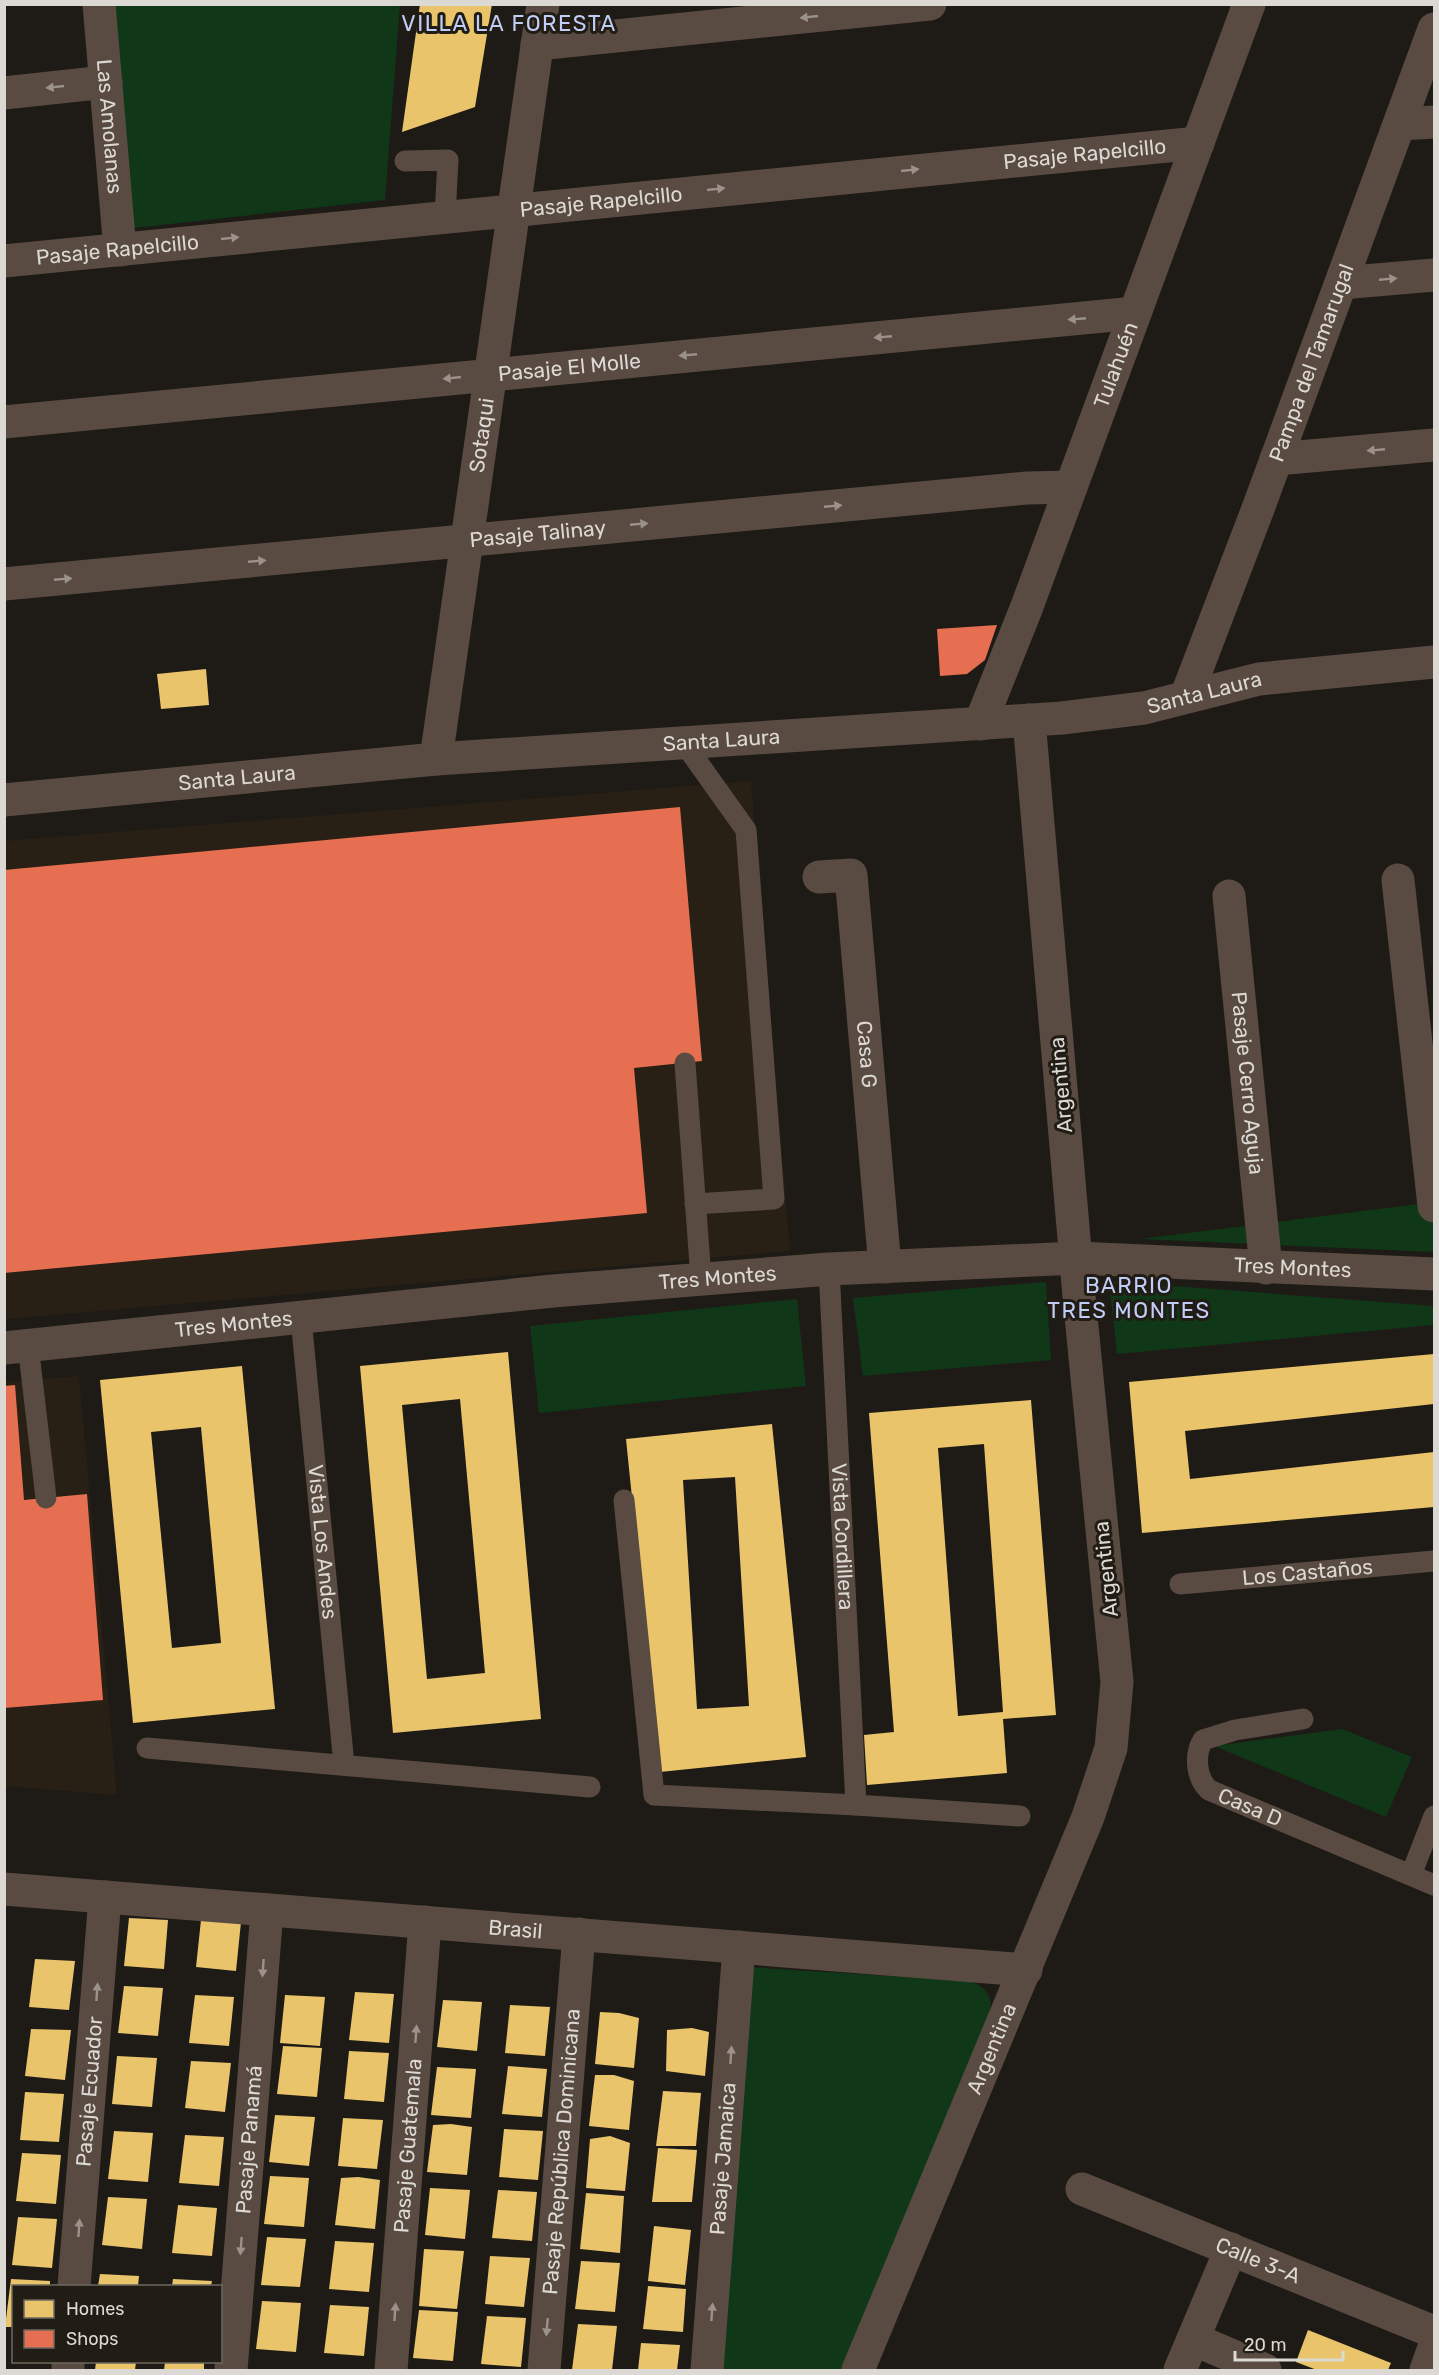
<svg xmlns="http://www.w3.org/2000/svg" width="1439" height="2375" font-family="Rubik,sans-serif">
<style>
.built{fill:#282014}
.green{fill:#0f3718}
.homes{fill:#e9c46a;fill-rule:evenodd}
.shops{fill:#e76f51}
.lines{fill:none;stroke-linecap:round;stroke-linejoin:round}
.service{stroke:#5a4b42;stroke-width:21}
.minor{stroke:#5a4b42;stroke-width:33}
.tertiary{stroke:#5a4b42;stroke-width:33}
.oneway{fill:#9b928b}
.labels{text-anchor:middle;stroke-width:6;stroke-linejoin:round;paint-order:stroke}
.street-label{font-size:21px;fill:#dcd9d4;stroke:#211c14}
.neighbourhood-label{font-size:22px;letter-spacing:1.5px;fill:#c0cdf7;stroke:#211c14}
</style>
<rect width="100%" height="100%" fill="#1e1b17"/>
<path class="built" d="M 751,781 L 790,1251 L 5,1319 L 5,841 Z
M 79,1376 L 117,1795 L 5,1786 L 5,1382 Z"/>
<path class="green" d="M 115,5 L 400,5 L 385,200 L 134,228 Z
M 1434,1202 L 1434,1252 L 1140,1239 Z
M 1109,1281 L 1434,1306 L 1434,1325 L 1117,1354 Z
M 1046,1282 L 1051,1360 L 863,1376 L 853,1298 Z
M 797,1299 L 806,1386 L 539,1413 L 530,1326 Z
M 1342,1729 L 1412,1757 L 1386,1817 L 1214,1746 Z
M 748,1967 L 968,1981 C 985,1985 993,1996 990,2013 L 843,2370 L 716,2370 Z"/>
<path class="homes" d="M 420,4 L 492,4 L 475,107 L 402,132 Z
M 206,669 L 209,705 L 161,709 L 157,674 Z
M 508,1352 L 541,1719 L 393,1733 L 360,1366 ZM 460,1399 L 485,1673 L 427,1679 L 402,1405 Z
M 1434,1354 L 1434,1404 L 1185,1431 L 1190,1479 L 1434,1452 L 1434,1507 L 1142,1533 L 1129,1382 Z
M 242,1366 L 275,1709 L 133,1723 L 100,1380 ZM 201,1427 L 221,1643 L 172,1648 L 151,1432 Z
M 1031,1400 L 1056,1715 L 1003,1719 L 1007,1773 L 867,1785 L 864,1735 L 894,1732 L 869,1413 ZM 984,1444 L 1003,1712 L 958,1716 L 938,1448 Z
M 772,1424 L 806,1757 L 660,1772 L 626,1439 ZM 735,1477 L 749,1706 L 697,1709 L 683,1480 Z
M 129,1918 L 168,1920 L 164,1969 L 124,1966 Z
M 201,1920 L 241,1922 L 236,1971 L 196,1967 Z
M 35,1959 L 75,1961 L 69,2010 L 29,2007 Z
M 124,1986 L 163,1988 L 158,2036 L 118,2033 Z
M 355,1992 L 394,1994 L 389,2043 L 349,2040 Z
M 195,1995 L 234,1997 L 229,2046 L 189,2043 Z
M 285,1995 L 325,1997 L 320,2046 L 280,2043 Z
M 443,2000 L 482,2002 L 477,2051 L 437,2047 Z
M 510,2005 L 550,2007 L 545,2056 L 505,2053 Z
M 600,2012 L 619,2013 L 639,2018 L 634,2068 L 595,2064 Z
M 692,2028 L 709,2032 L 705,2076 L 666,2071 L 667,2030 Z
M 31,2029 L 71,2030 L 65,2080 L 25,2076 Z
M 283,2046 L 322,2048 L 317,2097 L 277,2094 Z
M 349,2051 L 389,2053 L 384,2102 L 344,2099 Z
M 117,2056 L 157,2058 L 152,2107 L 112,2104 Z
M 191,2061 L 231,2063 L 225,2112 L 185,2108 Z
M 508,2066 L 547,2069 L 542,2117 L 502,2114 Z
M 437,2067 L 476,2069 L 471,2118 L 431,2115 Z
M 595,2075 L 614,2075 L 634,2081 L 629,2130 L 589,2126 Z
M 663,2091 L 701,2093 L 696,2146 L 656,2146 Z
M 25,2092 L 64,2094 L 59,2142 L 20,2140 Z
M 275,2115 L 315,2117 L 309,2166 L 269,2162 Z
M 343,2118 L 383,2120 L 377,2169 L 338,2166 Z
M 451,2124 L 472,2127 L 467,2175 L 427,2172 L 433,2125 Z
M 504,2129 L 543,2131 L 538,2180 L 499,2177 Z
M 114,2131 L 153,2133 L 148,2182 L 108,2179 Z
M 185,2135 L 224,2137 L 219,2186 L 179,2183 Z
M 610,2136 L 630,2143 L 625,2191 L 586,2188 L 590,2139 Z
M 658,2148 L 697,2150 L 692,2202 L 652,2202 Z
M 22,2153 L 61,2155 L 56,2204 L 16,2201 Z
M 270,2176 L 309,2178 L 304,2227 L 264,2224 Z
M 358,2177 L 380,2180 L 375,2229 L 335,2225 L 341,2178 Z
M 430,2188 L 470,2190 L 465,2239 L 425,2235 Z
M 498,2190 L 537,2192 L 532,2241 L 492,2238 Z
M 586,2193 L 624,2196 L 620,2253 L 580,2249 Z
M 108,2197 L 147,2199 L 142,2249 L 102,2245 Z
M 178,2205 L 217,2208 L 212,2256 L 172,2253 Z
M 18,2217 L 57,2219 L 52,2268 L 12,2265 Z
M 654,2226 L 691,2230 L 685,2285 L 648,2281 Z
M 267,2237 L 306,2239 L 300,2287 L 261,2285 Z
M 335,2241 L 374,2243 L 369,2292 L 329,2289 Z
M 424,2249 L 464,2251 L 457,2309 L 419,2306 Z
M 490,2256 L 530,2258 L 524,2307 L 485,2304 Z
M 581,2261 L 620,2263 L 615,2312 L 575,2309 Z
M 100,2274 L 139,2276 L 138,2286 L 98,2286 Z
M 11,2279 L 50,2281 L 50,2286 L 14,2286 L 14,2327 L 5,2327 Z
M 173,2279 L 212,2281 L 211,2286 L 172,2286 Z
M 648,2286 L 686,2289 L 683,2332 L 643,2329 Z
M 262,2301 L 301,2303 L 296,2352 L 256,2349 Z
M 330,2305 L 369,2307 L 364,2356 L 324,2353 Z
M 419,2310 L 458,2312 L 453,2361 L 413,2358 Z
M 487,2316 L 526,2318 L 521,2367 L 481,2364 Z
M 578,2324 L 617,2326 L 612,2370 L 572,2370 Z
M 1308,2330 L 1391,2363 L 1388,2370 L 1317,2370 L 1296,2362 Z
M 641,2343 L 680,2345 L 677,2370 L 638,2370 Z
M 96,2362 L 136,2362 L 135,2370 L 95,2370 Z
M 165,2362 L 204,2362 L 204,2370 L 164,2370 Z"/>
<path class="shops" d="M 997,625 L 985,660 L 967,674 L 940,676 L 937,629 Z
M 680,807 L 702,1061 L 634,1068 L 647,1213 L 4,1273 L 4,870 Z
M 15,1385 L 24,1500 L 87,1494 L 103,1700 L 4,1708 L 4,1386 Z"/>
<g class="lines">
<g class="service">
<path d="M 405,161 L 448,160 L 445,217"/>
<path d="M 684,743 L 746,830 L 774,1199 L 695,1204"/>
<path d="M 685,1063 L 701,1278"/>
<path id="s1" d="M 829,1269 L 856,1805"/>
<path id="s2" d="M 301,1318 L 344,1765"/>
<path d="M 28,1345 L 46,1498"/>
<path d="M 624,1500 L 654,1795 L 856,1805 L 1020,1816"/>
<path id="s3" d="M 1180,1584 L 1434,1561"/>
<path id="s4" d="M 1303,1719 L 1235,1730 L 1203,1740 C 1194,1755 1196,1778 1209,1790 L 1434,1885"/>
<path d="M 147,1748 L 590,1787"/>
<path d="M 1411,1875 L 1434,1816"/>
</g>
<g class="minor">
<path id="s5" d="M 99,4 L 120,250"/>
<path d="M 537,44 L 930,4"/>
<path d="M 4,93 L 106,82"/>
<path d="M 1400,124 L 1434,122"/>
<path id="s6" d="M 4,261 L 1198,143"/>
<path d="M 1341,283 L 1434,275"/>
<path id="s7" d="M 4,422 L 1135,313"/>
<path d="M 1276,459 L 1434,445"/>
<path id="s8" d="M 4,584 L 1027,488 L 1071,487"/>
<path id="s9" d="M 1186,697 L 1259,506 L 1434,29"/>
<path id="s10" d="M 980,724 L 1026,609 L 1249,4"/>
<path id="s11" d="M 436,759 L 543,4"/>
<path id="s12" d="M 819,877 L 851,875 L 885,1267"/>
<path d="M 1398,880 L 1434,1206"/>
<path id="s13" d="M 1229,896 L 1266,1268"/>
<path id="s14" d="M 4,1348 L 553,1291 L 829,1269 L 1077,1258 L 1434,1274"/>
<path id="s15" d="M 4,1889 L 1026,1970"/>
<path id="s16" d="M 1082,2189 L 1434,2332"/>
<path id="s17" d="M 74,2286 L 105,1897"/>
<path d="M 1193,2339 L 1265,2370"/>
<path d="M 68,2370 L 68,2362"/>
<path id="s18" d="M 231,2370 L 267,1910"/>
<path id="s19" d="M 391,2370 L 425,1922"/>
<path id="s20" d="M 544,2370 L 579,1934"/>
<path id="s21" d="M 707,2370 L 739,1947"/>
<path id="s22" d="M 858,2370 L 1088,1817 L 1111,1748 L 1117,1682 L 1079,1296 L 1029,720"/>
<path d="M 1180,2370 L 1231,2249"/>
<path d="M 1426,2370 L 1434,2348"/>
</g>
<path class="tertiary" id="s23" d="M 4,800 L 436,759 L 1062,718 L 1144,708 L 1259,679 L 1434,662"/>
</g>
<defs><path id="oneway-solid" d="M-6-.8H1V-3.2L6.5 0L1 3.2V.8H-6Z" transform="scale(1.5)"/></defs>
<g class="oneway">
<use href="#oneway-solid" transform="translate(809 17) rotate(174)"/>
<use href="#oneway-solid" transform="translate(55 87) rotate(174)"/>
<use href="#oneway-solid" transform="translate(910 170) rotate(-6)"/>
<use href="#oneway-solid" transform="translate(716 189) rotate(-6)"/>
<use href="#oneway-solid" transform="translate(230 238) rotate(-6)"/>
<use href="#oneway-solid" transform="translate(1388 279) rotate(-5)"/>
<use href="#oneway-solid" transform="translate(1077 319) rotate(175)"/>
<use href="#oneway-solid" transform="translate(883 337) rotate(175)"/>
<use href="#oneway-solid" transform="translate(688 355) rotate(175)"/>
<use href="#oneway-solid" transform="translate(452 378) rotate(174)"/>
<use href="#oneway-solid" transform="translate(1376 450) rotate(175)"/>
<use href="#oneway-solid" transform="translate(833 506) rotate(-5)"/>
<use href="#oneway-solid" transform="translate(639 524) rotate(-5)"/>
<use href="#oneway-solid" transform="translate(257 561) rotate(-5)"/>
<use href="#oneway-solid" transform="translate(63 579) rotate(-5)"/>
<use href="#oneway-solid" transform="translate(263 1968) rotate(94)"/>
<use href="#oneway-solid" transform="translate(97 1992) rotate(-86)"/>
<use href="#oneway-solid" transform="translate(416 2034) rotate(-86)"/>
<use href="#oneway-solid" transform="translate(731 2055) rotate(-86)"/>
<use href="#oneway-solid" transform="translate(79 2228) rotate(-86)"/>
<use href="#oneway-solid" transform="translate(241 2246) rotate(94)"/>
<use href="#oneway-solid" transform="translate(395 2312) rotate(-86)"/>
<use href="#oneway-solid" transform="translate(712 2312) rotate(-86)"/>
<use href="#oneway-solid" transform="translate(547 2327) rotate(95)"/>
</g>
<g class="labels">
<g class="street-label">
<text dy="7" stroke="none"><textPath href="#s5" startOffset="123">Las Amolanas</textPath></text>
<text dy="7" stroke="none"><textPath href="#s6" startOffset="1086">Pasaje Rapelcillo</textPath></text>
<text dy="7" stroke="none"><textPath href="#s6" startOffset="600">Pasaje Rapelcillo</textPath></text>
<text dy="7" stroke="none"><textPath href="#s6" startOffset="114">Pasaje Rapelcillo</textPath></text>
<text dy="7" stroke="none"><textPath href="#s9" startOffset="357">Pampa del Tamarugal</textPath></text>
<text dy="7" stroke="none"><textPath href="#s10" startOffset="384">Tulahuén</textPath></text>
<text dy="7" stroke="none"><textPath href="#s7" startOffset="568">Pasaje El Molle</textPath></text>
<text dy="7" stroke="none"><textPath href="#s11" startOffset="327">Sotaqui</textPath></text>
<text dy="7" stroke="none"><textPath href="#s8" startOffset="536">Pasaje Talinay</textPath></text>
<text dy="7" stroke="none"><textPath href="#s23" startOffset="1206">Santa Laura</textPath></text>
<text dy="7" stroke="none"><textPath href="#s23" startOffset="720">Santa Laura</textPath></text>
<text dy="7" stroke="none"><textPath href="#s23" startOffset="234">Santa Laura</textPath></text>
<text dy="7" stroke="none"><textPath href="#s12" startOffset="212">Casa G</textPath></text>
<text dy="7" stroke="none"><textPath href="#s13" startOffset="188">Pasaje Cerro Aguja</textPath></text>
<text transform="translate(1061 1085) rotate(-95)" y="7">Argentina</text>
<text dy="7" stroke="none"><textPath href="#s14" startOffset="1293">Tres Montes</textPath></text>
<text dy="7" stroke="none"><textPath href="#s14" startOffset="717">Tres Montes</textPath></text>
<text dy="7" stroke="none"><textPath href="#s14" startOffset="231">Tres Montes</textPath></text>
<text dy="7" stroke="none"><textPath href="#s1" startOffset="268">Vista Cordillera</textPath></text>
<text dy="7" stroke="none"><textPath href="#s2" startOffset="225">Vista Los Andes</textPath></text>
<text transform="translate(1106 1569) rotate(-96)" y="7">Argentina</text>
<text dy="7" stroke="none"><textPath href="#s3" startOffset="128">Los Castaños</textPath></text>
<text dy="7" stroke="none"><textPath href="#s4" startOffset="201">Casa D</textPath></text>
<text dy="7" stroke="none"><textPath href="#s15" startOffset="513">Brasil</textPath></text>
<text dy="7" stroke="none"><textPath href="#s22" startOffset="348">Argentina</textPath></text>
<text dy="7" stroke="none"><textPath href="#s17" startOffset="195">Pasaje Ecuador</textPath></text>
<text dy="7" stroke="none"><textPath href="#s18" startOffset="231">Pasaje Panamá</textPath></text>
<text dy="7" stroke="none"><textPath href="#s19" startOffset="225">Pasaje Guatemala</textPath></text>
<text dy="7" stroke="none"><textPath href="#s20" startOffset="219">Pasaje República Dominicana</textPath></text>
<text dy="7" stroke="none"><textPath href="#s21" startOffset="212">Pasaje Jamaica</textPath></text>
<text dy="7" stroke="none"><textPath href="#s16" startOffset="190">Calle 3-A</textPath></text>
</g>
<g class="neighbourhood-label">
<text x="509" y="31">VILLA LA FORESTA</text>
<text x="1129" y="1293">BARRIO<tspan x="1129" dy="25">TRES MONTES</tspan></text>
</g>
</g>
<rect width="1439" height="2375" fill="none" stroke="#dcd9d4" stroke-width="12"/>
<rect x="12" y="2285" width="210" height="78" fill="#211c14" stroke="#6c6861" stroke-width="1.5"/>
<rect x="24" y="2300" width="30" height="18" fill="#e9c46a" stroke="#6c6861" stroke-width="1.5"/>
<text x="66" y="2315" font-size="18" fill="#dcd9d4">Homes</text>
<rect x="24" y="2330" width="30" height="18" fill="#e76f51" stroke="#6c6861" stroke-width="1.5"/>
<text x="66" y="2345" font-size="18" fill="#dcd9d4">Shops</text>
<path d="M1235 2351v9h108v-9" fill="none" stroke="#dcd9d4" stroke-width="3"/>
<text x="1244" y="2351" font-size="18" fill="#dcd9d4" stroke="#211c14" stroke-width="4.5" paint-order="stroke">20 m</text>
</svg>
